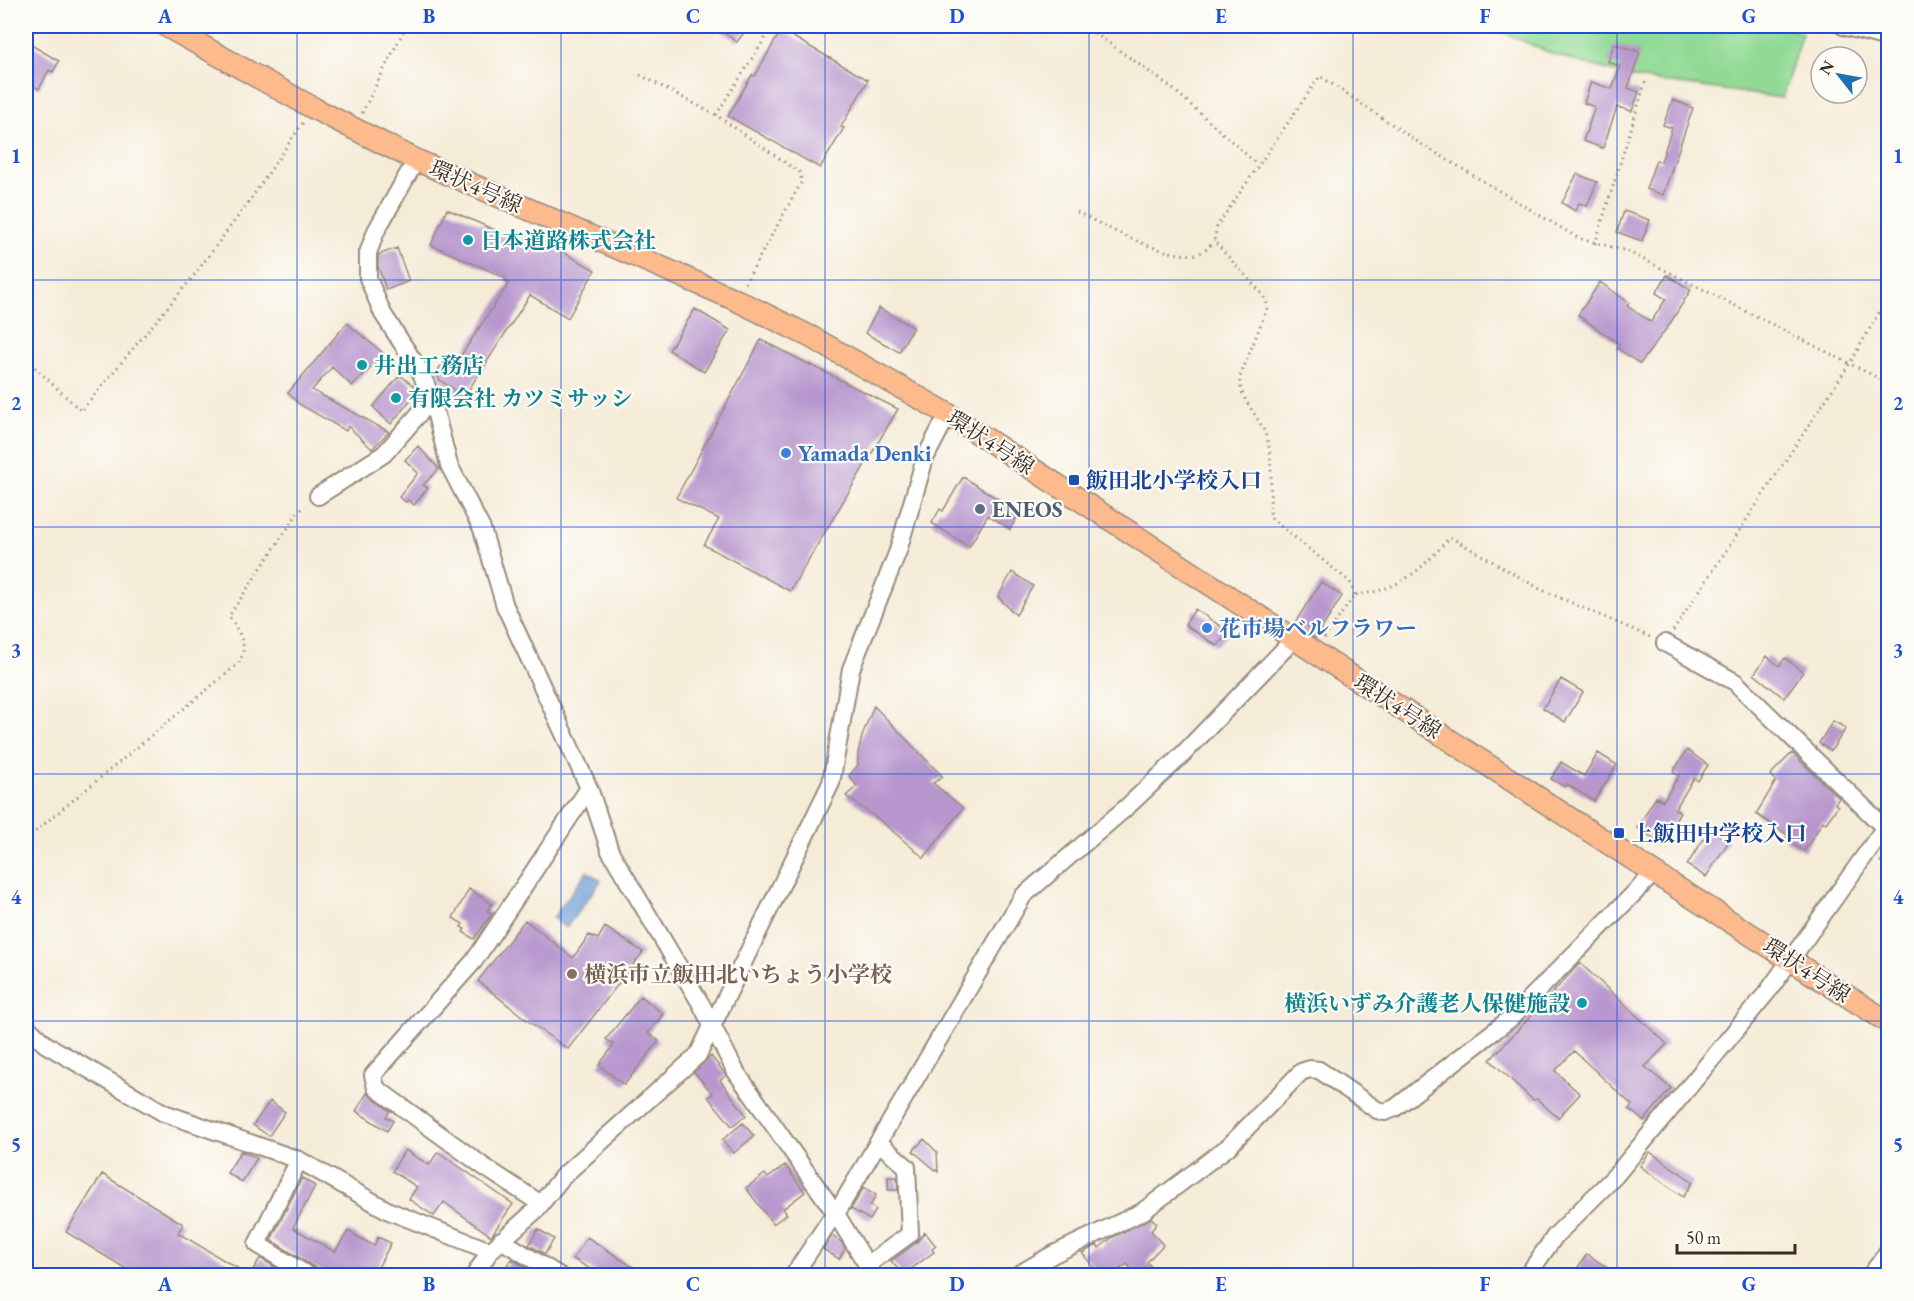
<svg xmlns="http://www.w3.org/2000/svg" width="1914" height="1301" font-family="'EB Garamond','Noto Serif JP',serif">
<style>
.green{fill:#91da95;stroke:#66825a;stroke-width:1.5}
.water{fill:#74a2dc;stroke:#58667d;stroke-width:1.5}
.building{fill:#b897ce}
.lines{fill:none;stroke-linecap:round;stroke-linejoin:round}
.minor-casing{stroke:#988b7b;stroke-width:20}
.major-casing{stroke:#988b7b;stroke-width:24}
.path{stroke:#988b7b;stroke-width:3;stroke-dasharray:1.5 4.5;stroke-linecap:butt}
.minor{stroke:#fff;stroke-width:16}
.major{stroke:#fcba8d;stroke-width:21}
.grid{fill:none;stroke:#1d4ed8;stroke-width:1.5;stroke-opacity:0.55}
.culture-dot{fill:#0f9aa8;stroke:#fdfcf7;stroke-width:2}
.shop-dot{fill:#3f7fe0;stroke:#fdfcf7;stroke-width:2}
.transit-dot{fill:#1a4fb4;stroke:#fdfcf7;stroke-width:2}
.service-dot{fill:#5c6f8a;stroke:#fdfcf7;stroke-width:2}
.education-dot{fill:#8d6e63;stroke:#fdfcf7;stroke-width:2}
.labels{text-anchor:middle;stroke-width:4.5;stroke-linejoin:round;paint-order:stroke}
.street-label{font-size:22px;fill:#3b2a1e;stroke:#fdfcf7}
.culture-label{font-size:22px;font-weight:bold;fill:#0d838f;stroke:#fdfcf7;text-anchor:start}
.shop-label{font-size:22px;font-weight:bold;fill:#366cbe;stroke:#fdfcf7;text-anchor:start}
.transit-label{font-size:22px;font-weight:bold;fill:#164399;stroke:#fdfcf7;text-anchor:start}
.service-label{font-size:22px;font-weight:bold;fill:#4e5e75;stroke:#fdfcf7;text-anchor:start}
.education-label{font-size:22px;font-weight:bold;fill:#785e54;stroke:#fdfcf7;text-anchor:start}
.neatline{fill:none;stroke:#1d4ed8;stroke-width:2}
.grid-label{font-size:20px;text-anchor:middle;font-weight:bold;fill:#1d4ed8}
</style>
<rect width="100%" height="100%" fill="#fdfcf7"/>
<filter id="ink" filterUnits="userSpaceOnUse"><feTurbulence type="fractalNoise" baseFrequency=".0167" numOctaves="2"/><feDisplacementMap in="SourceGraphic" scale="12" xChannelSelector="R" yChannelSelector="G"/><feConvolveMatrix kernelMatrix="1 2 1 2 8 2 1 2 1" color-interpolation-filters="sRGB"/></filter>
<filter id="wash" filterUnits="userSpaceOnUse"><feTurbulence type="fractalNoise" baseFrequency=".008" numOctaves="4" result="noise"/><feDisplacementMap in="SourceGraphic" scale="24" xChannelSelector="R" yChannelSelector="G"/><feGaussianBlur stdDeviation="1.35" result="paint"/><feColorMatrix in="noise" values="0 0 0 0 0 0 0 0 0 0 0 0 0 0 0 0 0 1.4 0 .05"/><feComposite in="paint" operator="in"/></filter>
<g filter="url(#wash)">
<rect width="100%" height="100%" fill="#f5ecd8"/>
<path class="green" d="M 1498,26 L 1778,26 L 1802,33 L 1782,98 L 1635,78 L 1555,55 L 1502,32 Z"/>
<path class="water" d="M 587,871 L 601,881 L 566,928 L 553,918 Z"/>
<g id="blocks">
<path class="building" d="M 715,26 L 749,26 L 737,42 Z
M 781,30 L 868,80 L 841,127 L 844,128 L 820,168 L 728,116 L 752,75 L 755,76 Z
M 26,42 L 59,61 L 53,72 L 49,70 L 39,89 L 26,82 Z
M 1614,44 L 1640,52 L 1628,88 L 1639,92 L 1632,111 L 1617,107 L 1603,148 L 1583,141 L 1595,107 L 1584,103 L 1591,82 L 1612,89 L 1620,66 L 1608,62 Z
M 1673,100 L 1693,108 L 1663,195 L 1646,189 L 1656,160 L 1661,162 L 1672,128 L 1663,125 Z
M 1577,174 L 1597,182 L 1587,206 L 1579,203 L 1575,211 L 1562,203 Z
M 447,209 L 524,243 L 528,233 L 595,270 L 568,318 L 530,295 L 464,397 L 440,380 L 436,373 L 449,354 L 458,360 L 509,283 L 505,280 L 506,278 L 431,245 Z
M 1624,211 L 1650,220 L 1642,241 L 1617,232 Z
M 397,248 L 409,281 L 386,290 L 378,266 L 378,255 Z
M 1667,275 L 1691,290 L 1669,325 L 1640,364 L 1617,348 L 1619,344 L 1578,315 L 1600,282 L 1629,303 L 1627,306 L 1651,322 L 1666,299 L 1656,293 Z
M 879,308 L 913,327 L 899,352 L 865,333 Z
M 695,309 L 730,330 L 704,372 L 669,350 Z
M 347,323 L 384,354 L 352,386 L 332,367 L 312,390 L 389,432 L 372,449 L 348,426 L 346,431 L 299,404 L 288,393 Z
M 761,340 L 898,409 L 790,591 L 704,545 L 719,519 L 676,498 Z
M 400,375 L 416,388 L 417,392 L 391,424 L 373,407 Z
M 418,446 L 439,469 L 423,485 L 428,488 L 414,505 L 408,500 L 406,502 L 399,497 L 418,473 L 405,460 Z
M 963,477 L 1020,513 L 1010,529 L 988,515 L 969,547 L 932,523 L 940,509 L 943,511 Z
M 1012,572 L 1033,586 L 1016,615 L 998,597 Z
M 1321,582 L 1342,596 L 1316,638 L 1294,624 Z
M 1195,609 L 1229,632 L 1217,646 L 1185,625 Z
M 1767,656 L 1779,666 L 1785,658 L 1803,672 L 1784,698 L 1754,674 Z
M 1561,679 L 1583,692 L 1565,722 L 1543,708 Z
M 874,706 L 943,777 L 933,783 L 963,808 L 924,858 L 881,821 L 846,796 L 857,786 L 849,776 L 858,765 L 858,753 L 863,733 Z
M 1833,721 L 1846,728 L 1831,751 L 1819,743 Z
M 1687,750 L 1708,765 L 1698,781 L 1694,778 L 1675,809 L 1680,812 L 1661,843 L 1637,828 L 1656,797 L 1663,801 L 1679,776 L 1673,772 Z
M 1598,753 L 1617,765 L 1594,801 L 1567,784 L 1565,787 L 1551,779 L 1561,762 L 1584,776 Z
M 1792,753 L 1839,798 L 1835,804 L 1838,806 L 1826,823 L 1823,821 L 1804,851 L 1785,840 L 1788,835 L 1756,814 L 1776,781 L 1770,775 Z
M 1710,829 L 1729,841 L 1706,877 L 1687,865 Z
M 469,889 L 492,904 L 487,911 L 492,914 L 474,939 L 463,932 L 465,929 L 461,927 L 463,924 L 453,918 Z
M 525,920 L 573,958 L 589,935 L 598,939 L 605,927 L 643,952 L 568,1049 L 528,1021 L 478,981 Z
M 1580,963 L 1667,1044 L 1645,1067 L 1671,1088 L 1644,1121 L 1629,1109 L 1632,1105 L 1574,1051 L 1555,1071 L 1580,1094 L 1558,1118 L 1537,1099 L 1533,1100 L 1490,1060 Z
M 641,996 L 663,1014 L 648,1033 L 659,1041 L 624,1085 L 599,1065 L 614,1045 L 606,1039 Z
M 711,1056 L 726,1075 L 720,1080 L 746,1115 L 732,1126 L 708,1097 L 713,1094 L 694,1072 Z
M 367,1093 L 390,1111 L 386,1117 L 393,1121 L 387,1131 L 356,1111 Z
M 270,1101 L 285,1112 L 269,1136 L 253,1125 Z
M 743,1123 L 754,1136 L 734,1153 L 722,1140 Z
M 924,1139 L 937,1152 L 938,1172 L 913,1151 Z
M 405,1150 L 429,1165 L 438,1152 L 513,1204 L 491,1236 L 444,1202 L 434,1216 L 409,1199 L 417,1187 L 392,1171 Z
M 241,1151 L 257,1158 L 242,1182 L 227,1173 Z
M 1650,1152 L 1693,1182 L 1683,1197 L 1640,1166 Z
M 785,1165 L 805,1192 L 783,1209 L 787,1214 L 773,1224 L 746,1188 L 765,1174 L 768,1178 Z
M 102,1174 L 183,1224 L 178,1233 L 249,1275 L 136,1275 L 66,1232 Z
M 888,1177 L 897,1177 L 898,1190 L 888,1190 Z
M 302,1178 L 315,1186 L 293,1228 L 335,1252 L 348,1231 L 374,1246 L 378,1237 L 391,1243 L 374,1275 L 331,1275 L 317,1269 L 271,1240 Z
M 864,1187 L 876,1195 L 870,1206 L 876,1210 L 870,1220 L 851,1209 Z
M 1151,1218 L 1157,1223 L 1151,1231 L 1163,1245 L 1147,1262 L 1159,1275 L 1136,1275 L 1127,1264 L 1112,1275 L 1100,1275 L 1082,1253 L 1097,1245 L 1099,1248 L 1113,1237 Z
M 538,1229 L 554,1239 L 545,1254 L 529,1245 Z
M 925,1232 L 936,1246 L 932,1249 L 934,1252 L 903,1275 L 891,1261 L 916,1243 Z
M 832,1236 L 841,1242 L 845,1249 L 839,1259 L 823,1249 Z
M 587,1237 L 604,1248 L 645,1275 L 601,1275 L 573,1259 Z
M 1587,1254 L 1603,1265 L 1617,1275 L 1591,1275 L 1578,1267 Z
M 260,1258 L 278,1269 L 275,1275 L 250,1275 Z
M 511,1259 L 531,1270 L 528,1275 L 501,1275 Z"/>
</g>
</g>
<g filter="url(#ink)">
<use href="#blocks" fill-opacity="0" stroke="#988b7b" stroke-width="1.5"/>
<g class="lines">
<g class="minor-casing">
<path id="minor" d="M 1843,26 L 1888,38
M 416,160 L 376,231 L 368,253 L 368,278 L 383,314 L 420,371 L 432,399 L 449,465 L 482,529 L 505,606 L 589,788 L 610,851 L 701,1004 L 736,1072 L 836,1214 L 874,1276
M 318,496 L 384,454 L 432,399
M 1665,643 L 1735,682 L 1885,828
M 26,1026 L 45,1044 L 164,1113 L 299,1160 L 389,1211 L 490,1251
M 299,1160 L 257,1244 L 309,1276
M 541,1204 L 483,1166 L 376,1088 L 373,1075 L 474,961 L 589,788
M 501,1240 L 560,1276
M 867,1265 L 910,1234 L 907,1167 L 878,1142
M 474,1276 L 490,1251 L 536,1210 L 563,1176 L 698,1055 L 831,783 L 851,669 L 898,551 L 925,458 L 948,414
M 793,1276 L 830,1220 L 836,1214 L 1023,896 L 1128,806 L 1181,756 L 1294,639
M 1016,1276 L 1052,1255 L 1142,1212 L 1228,1147 L 1301,1072 L 1310,1069 L 1319,1070 L 1377,1110 L 1385,1112 L 1395,1108 L 1511,1018 L 1654,873
M 1527,1276 L 1555,1236 L 1616,1175 L 1769,990 L 1888,823
M 1870,1276 L 1888,1252"/>
</g>
<g class="major-casing">
<path id="major" d="M 166,26 L 315,109 L 416,160 L 736,300 L 811,337 L 948,414 L 1654,873 L 1888,1022"/>
</g>
<path class="path" d="M 1085,26 L 1172,88 L 1258,165
M 640,75 L 716,115 L 799,172 L 802,181 L 744,285
M 362,113 L 406,26
M 716,115 L 773,26
M 1077,212 C 1103,225 1177,267 1204,251 C 1208,249 1211,244 1214,241
M 1595,244 L 1646,80
M 26,359 L 81,411 L 192,278 L 248,203 L 304,121
M 1355,595 L 1350,582 L 1272,519 L 1270,512 C 1270,487 1274,460 1266,436 C 1260,416 1238,399 1240,377 L 1268,306 L 1263,295 L 1214,241 L 1217,226 L 1320,76 L 1421,144 L 1578,238 L 1627,251 L 1888,383
M 1673,631 L 1850,363 L 1888,297
M 1324,638 L 1355,595 C 1401,590 1421,570 1450,537 L 1540,589 L 1650,637
M 26,839 L 238,664 C 250,644 239,634 229,616 L 299,511 L 306,506
M 1880,861 L 1888,865
M 26,1238 L 26,1252"/>
<use href="#minor" class="minor"/>
<use href="#major" class="major"/>
</g>
</g>
<path class="grid" d="M 297,26 L 297,1276M 561,26 L 561,1276M 825,26 L 825,1276M 1089,26 L 1089,1276M 1353,26 L 1353,1276M 1617,26 L 1617,1276M 26,280 L 1888,280M 26,527 L 1888,527M 26,774 L 1888,774M 26,1021 L 1888,1021"/>
<g class="culture-dot">
<circle cx="468" cy="240" r="6"/>
<circle cx="362" cy="365" r="6"/>
<circle cx="396" cy="398" r="6"/>
<circle cx="1582" cy="1003" r="6"/>
</g>
<g class="shop-dot">
<circle cx="786" cy="453" r="6"/>
<circle cx="1207" cy="628" r="6"/>
</g>
<g class="transit-dot">
<rect x="1068" y="474" width="12" height="12" rx="3"/>
<rect x="1613" y="827" width="12" height="12" rx="3"/>
</g>
<circle class="service-dot" cx="980" cy="509" r="6"/>
<circle class="education-dot" cx="572" cy="974" r="6"/>
<g class="labels">
<g class="street-label">
<text transform="translate(476 186) rotate(24)" y="8">環状4号線</text>
<text transform="translate(991 442) rotate(33)" y="8">環状4号線</text>
<text transform="translate(1398 706) rotate(33)" y="8">環状4号線</text>
<text transform="translate(1807 970) rotate(33)" y="8">環状4号線</text>
</g>
<g class="culture-label">
<text x="480" y="248">日本道路株式会社</text>
<text x="374" y="373">井出工務店</text>
<text x="408" y="406">有限会社 カツミサッシ</text>
<text x="1570" y="1011" text-anchor="end">横浜いずみ介護老人保健施設</text>
</g>
<g class="shop-label">
<text x="798" y="461">Yamada Denki</text>
<text x="1219" y="636">花市場ベルフラワー</text>
</g>
<g class="transit-label">
<text x="1086" y="488">飯田北小学校入口</text>
<text x="1631" y="841">上飯田中学校入口</text>
</g>
<g class="service-label">
<text x="992" y="517">ENEOS</text>
</g>
<g class="education-label">
<text x="584" y="982">横浜市立飯田北いちょう小学校</text>
</g>
</g>
<rect width="1914" height="1301" fill="none" stroke="#fdfcf7" stroke-width="66"/>
<g transform="translate(1839 75) rotate(301)"><circle r="28" fill="#fdfcf7" stroke="#afa8a0" stroke-width="1.5"/>
<path d="M0-4.5L10 22L0 15L-10 22Z" fill="#1f6fb2"/>
<text y="-9" font-size="16" font-weight="bold" text-anchor="middle" fill="#3b2a1e">N</text>
</g>
<path d="M1677 1244v9h118v-9" fill="none" stroke="#3b2a1e" stroke-width="3"/>
<text x="1686" y="1244" font-size="18" fill="#3b2a1e" stroke="#fdfcf7" stroke-width="4.5" paint-order="stroke">50 m</text>
<rect x="33" y="33" width="1848" height="1235" class="neatline"/>
<g class="grid-label">
<text x="165" y="23">A</text>
<text x="429" y="23">B</text>
<text x="693" y="23">C</text>
<text x="957" y="23">D</text>
<text x="1221" y="23">E</text>
<text x="1485" y="23">F</text>
<text x="1749" y="23">G</text>
<text x="16" y="163">1</text>
<text x="1898" y="163">1</text>
<text x="16" y="410">2</text>
<text x="1898" y="410">2</text>
<text x="16" y="657">3</text>
<text x="1898" y="657">3</text>
<text x="16" y="904">4</text>
<text x="1898" y="904">4</text>
<text x="16" y="1151">5</text>
<text x="1898" y="1151">5</text>
<text x="165" y="1291">A</text>
<text x="429" y="1291">B</text>
<text x="693" y="1291">C</text>
<text x="957" y="1291">D</text>
<text x="1221" y="1291">E</text>
<text x="1485" y="1291">F</text>
<text x="1749" y="1291">G</text>
</g>
</svg>
